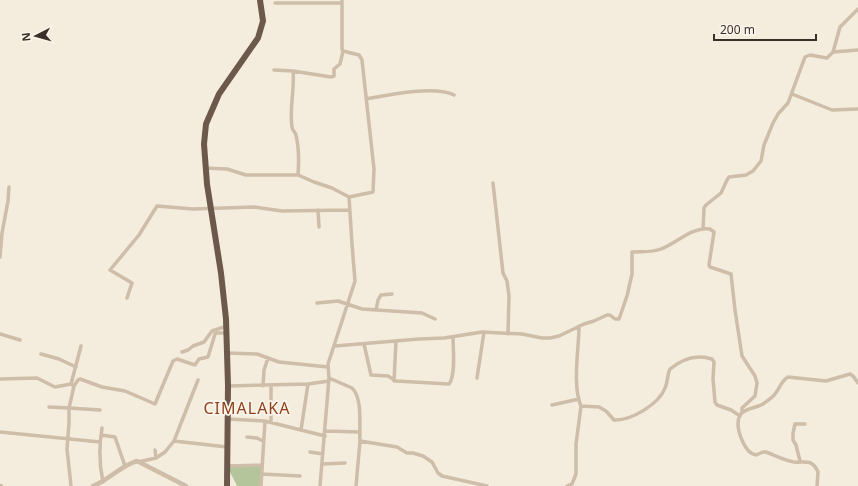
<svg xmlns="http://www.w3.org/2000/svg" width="858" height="486" font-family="'Noto Sans',sans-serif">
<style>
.green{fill:#b4c59c}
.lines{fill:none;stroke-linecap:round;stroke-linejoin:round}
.minor{stroke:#cebda8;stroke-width:3.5}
.tertiary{stroke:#cebda8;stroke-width:4.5}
.trunk{stroke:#6c594c;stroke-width:6}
.labels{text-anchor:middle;stroke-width:3.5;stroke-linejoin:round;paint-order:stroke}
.quarter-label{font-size:16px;letter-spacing:1px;fill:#90411b;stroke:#fbf5eb}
</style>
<rect width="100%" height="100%" fill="#f4ecdd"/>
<path class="green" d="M 262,465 L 261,486 L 237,486 L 227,466 Z"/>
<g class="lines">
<path class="minor" d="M 275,3 L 342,3
M 833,52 L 840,27 L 858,9
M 274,70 L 293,71 L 331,77 L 334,76 L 334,69 L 340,64 L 343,51
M 293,71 C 295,89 289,108 292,127 C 292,130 295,132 296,135 C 299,148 299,162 298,175
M 792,94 L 832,110 L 858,109
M 366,99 C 387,95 435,85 454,95
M 205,168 L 227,169 L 246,175 L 298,175 L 314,182 L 332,188 L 349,197 L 373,192 L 374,169 L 362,60 L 359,55 L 343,51 L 342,49 L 342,0
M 493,183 L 503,273 L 507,281 L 509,296 L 508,334
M 318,210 L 319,227
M 703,229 L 704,208 L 706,205 L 721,193 L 727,180 L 729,177 L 746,175 L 753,171 L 761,161 L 764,145 L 773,123 L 778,114 L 788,103 L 805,57 L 810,55 L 827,58 L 833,52 L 858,50
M 0,257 L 2,233 L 8,201 L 9,187
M 127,298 L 132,283 L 110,270 L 139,235 L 157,206 L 193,209 L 254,207 L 282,211 L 349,210
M 317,303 L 338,301 L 362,309 L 422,313 L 435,319
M 376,310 L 378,300 L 381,295 L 392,294
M 579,326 C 579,348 572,386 581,406
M 0,334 L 20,340
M 364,344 L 371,375 L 388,376 L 396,381 L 449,384 C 456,376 453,348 453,337
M 335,346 L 419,339 L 444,338 L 482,332 L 522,334 L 542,338 L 550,338 L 559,336 L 584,324 L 594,321 L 607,315 L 610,315 L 615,319 L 619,319 L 627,296 L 632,274 L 632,252 C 642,251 651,253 661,249 C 678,243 690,227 710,229 L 714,232 L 709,265 L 710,267 L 731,274 L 735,310 L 742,356 L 755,376 L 757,383 L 755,396 L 742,408 L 742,413
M 182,352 L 188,350 L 193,346 L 204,342 L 212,331 L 227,326
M 227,353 L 257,354 L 279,362 L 328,367
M 41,354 L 59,359 L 76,367
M 329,378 L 352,388 C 363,398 359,427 360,441 L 397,447 L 407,453 L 413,453 L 423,456 L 432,462 L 438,473 L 442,476 L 487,486
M 477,378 L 484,332
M 0,379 L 37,378 L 55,387 L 71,384 L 74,386 L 69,408 L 100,410
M 394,381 L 396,341
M 71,384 L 81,346
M 74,386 L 78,380 L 80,379 L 102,387 L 125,391 L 155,404 L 173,361 L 177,359 L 195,365 L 199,359 L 208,357 L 215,334 L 217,333 L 226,333
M 228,386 L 308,384 L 329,381
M 263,386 L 264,370 L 268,358
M 552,405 L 579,399
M 49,407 L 69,408 L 69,423 L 67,449 L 71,486
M 227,419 L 265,421 L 301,430 L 308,384
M 271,422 L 271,385
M 102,428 C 99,446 99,464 103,482
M 301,430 L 325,436
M 326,431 L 359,432
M 0,432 L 100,442
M 101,435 L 115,437 L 125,466
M 247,437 L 257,438 L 263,441
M 174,441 L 198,380
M 155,450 L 156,458 L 165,452 L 174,441 L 227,447
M 310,452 L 323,454
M 800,461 L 796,445 L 793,440 L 793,433 L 795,424 L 805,424
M 138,462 L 156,458
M 322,464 L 345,463
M 227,466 L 262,465
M 262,474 L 300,476
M 261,486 L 265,421
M 320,486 L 329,378 L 328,364 L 355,281 L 352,244 L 349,197
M 356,486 L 360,441
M 567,486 L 572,484 L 576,474 L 576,444 L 581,406 L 599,407 L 606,411 L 614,420 C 631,421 659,404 665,388 C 668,382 667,375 670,369 C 682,359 697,354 712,359 L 714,362 L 713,379 L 715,402 L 717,405 L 731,410 L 740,416
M 817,486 L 818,472 C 812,458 804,463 794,462 C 786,461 774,455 766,452 L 763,452 L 756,455 C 744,453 734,426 740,415 C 744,408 757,408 763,404 C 767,401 772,398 775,394 C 780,388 781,381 788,377 L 826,381 L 850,374 L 853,376 L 858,383"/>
<path class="tertiary" d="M 0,486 L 1,486
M 93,486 C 109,480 120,466 137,461 L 186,486"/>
<path class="trunk" d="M 227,486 L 228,386 L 226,319 L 221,273 L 207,184 L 204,144 L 206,124 L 219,94 L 258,38 L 263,21 L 260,0"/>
</g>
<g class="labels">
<g class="quarter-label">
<text x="247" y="414">CIMALAKA</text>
</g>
</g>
<g transform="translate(36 36) rotate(264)" stroke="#fbf5eb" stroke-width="3" paint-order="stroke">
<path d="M0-3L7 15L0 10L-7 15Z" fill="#3a3029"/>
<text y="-6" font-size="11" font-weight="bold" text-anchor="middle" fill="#3a3029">N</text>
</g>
<path d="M714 34v6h102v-6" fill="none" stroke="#3a3029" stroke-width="2"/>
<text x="720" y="34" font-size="12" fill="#3a3029" stroke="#fbf5eb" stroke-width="3" paint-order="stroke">200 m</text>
</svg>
